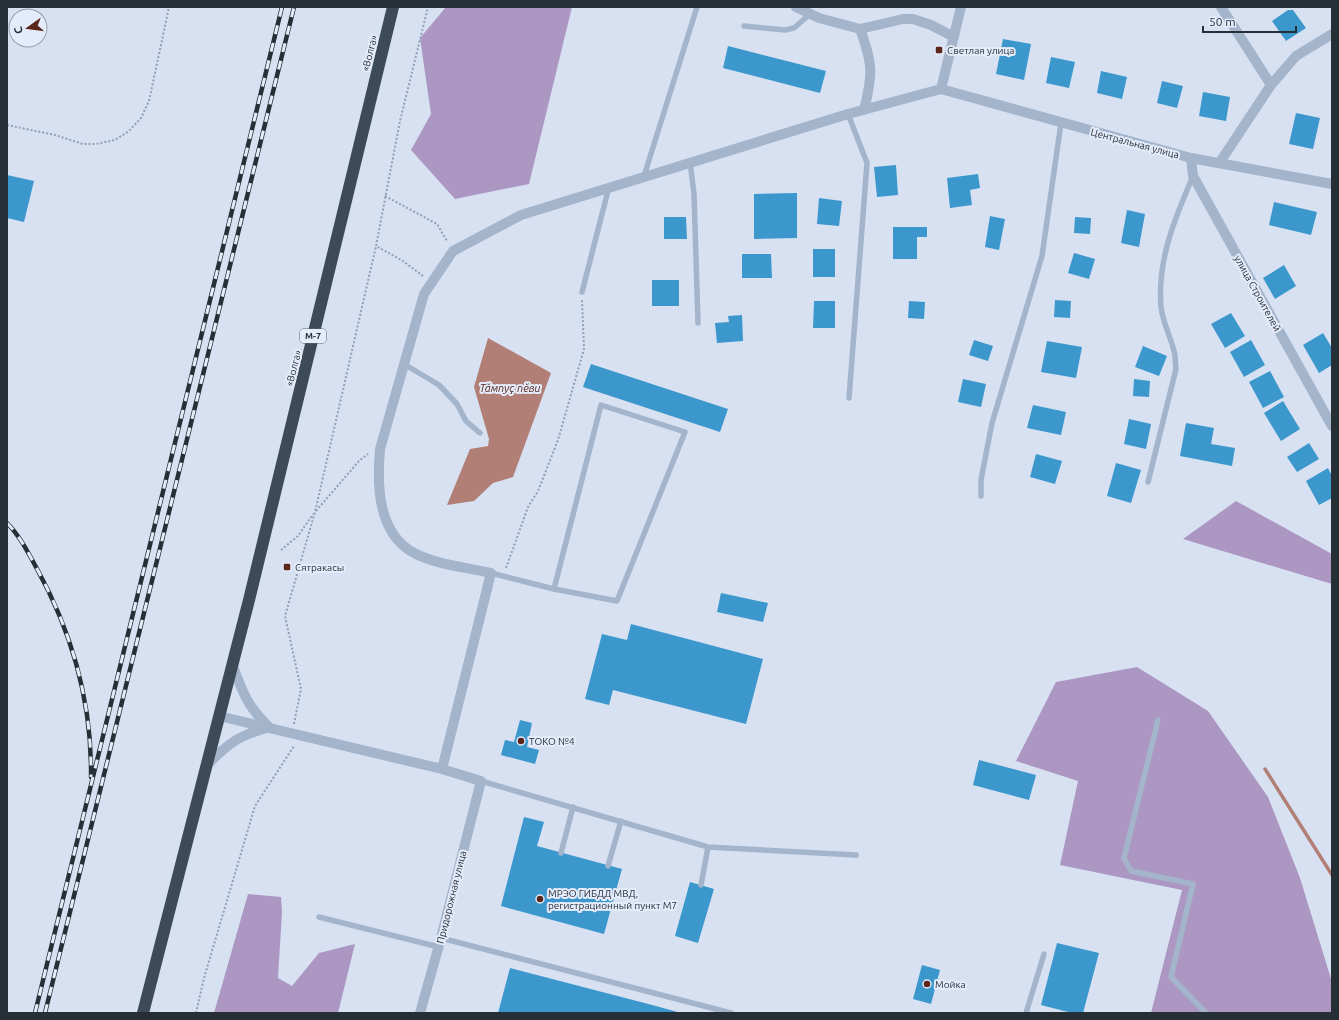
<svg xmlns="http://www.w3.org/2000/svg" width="1339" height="1020" font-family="Ubuntu,sans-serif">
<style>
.green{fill:#ab97c2}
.water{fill:#b17f75}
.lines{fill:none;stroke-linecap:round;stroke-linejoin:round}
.stream{stroke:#b17f75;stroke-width:3.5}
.building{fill:#3c97cd}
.path{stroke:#8ea0b7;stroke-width:2;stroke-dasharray:2 2;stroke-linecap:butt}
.lane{stroke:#a3b4cb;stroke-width:5.5}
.street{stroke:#a3b4cb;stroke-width:10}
.highway{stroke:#3c4b57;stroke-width:12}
.rail-casing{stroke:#262f36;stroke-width:4.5}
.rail{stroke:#e4ebfa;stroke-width:3;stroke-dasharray:9;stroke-linecap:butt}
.poi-dot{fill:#592619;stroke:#e4ebfa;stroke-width:1.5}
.labels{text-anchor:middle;stroke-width:4;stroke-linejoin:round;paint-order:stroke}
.shield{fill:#e4ebfa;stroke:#5f6771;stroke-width:1}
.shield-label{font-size:9px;font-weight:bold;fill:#262f36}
.poi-label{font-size:10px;fill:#262f36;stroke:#e4ebfa;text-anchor:start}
.street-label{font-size:10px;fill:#262f36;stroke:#e4ebfa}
.water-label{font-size:11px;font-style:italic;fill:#592619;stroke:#e4ebfa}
</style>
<rect width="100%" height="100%" fill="#d8e1f2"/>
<path class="green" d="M 446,7 L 572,7 L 529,184 L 455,199 L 411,150 L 431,114 L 420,38 Z
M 1236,501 L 1332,554 L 1332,584 L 1183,539 Z
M 1137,667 L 1208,711 L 1268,797 L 1300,878 L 1332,982 L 1332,1013 L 1151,1013 L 1182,890 L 1060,865 L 1078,781 L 1016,761 L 1056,682 Z
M 248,894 L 281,897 L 282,912 L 278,978 L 292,986 L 319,953 L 355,944 L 338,1013 L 214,1013 Z"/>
<path class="water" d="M 488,338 L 551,373 L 513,477 L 493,483 L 474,501 L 447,505 L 470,449 L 488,446 L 489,439 L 474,387 Z"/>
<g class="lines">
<path class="stream" d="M 1265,769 L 1332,875"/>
</g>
<path class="building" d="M 1288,10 L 1293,10 L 1306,28 L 1286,41 L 1272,21 Z
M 1003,39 L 1031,44 L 1024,80 L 996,74 Z
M 728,46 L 826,71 L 820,93 L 723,68 Z
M 1051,57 L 1075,62 L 1069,88 L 1046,83 Z
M 1101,71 L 1127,77 L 1122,99 L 1097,93 Z
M 1162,81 L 1183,86 L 1177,108 L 1157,103 Z
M 1203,92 L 1230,97 L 1226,121 L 1199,116 Z
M 1296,113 L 1320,118 L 1313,149 L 1289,144 Z
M 896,165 L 898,195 L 877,197 L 874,167 Z
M 978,174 L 980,188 L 970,190 L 972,205 L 950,208 L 947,178 Z
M 7,175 L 34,181 L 24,222 L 7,218 Z
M 797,193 L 797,238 L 754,239 L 754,194 Z
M 819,198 L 842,201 L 839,226 L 817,224 Z
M 1274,202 L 1317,212 L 1311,235 L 1269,225 Z
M 1127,210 L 1145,214 L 1139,247 L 1121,243 Z
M 990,216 L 1005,219 L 999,250 L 985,247 Z
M 664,217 L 686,217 L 687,239 L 664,239 Z
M 1075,217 L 1091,218 L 1090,234 L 1074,233 Z
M 893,227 L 927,227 L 927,237 L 917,237 L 917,259 L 893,259 Z
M 813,249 L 835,249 L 835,277 L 813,277 Z
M 1074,253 L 1095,259 L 1089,279 L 1068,273 Z
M 742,254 L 771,254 L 772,278 L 742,278 Z
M 1284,265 L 1296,286 L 1275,299 L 1263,278 Z
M 652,280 L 679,280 L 679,306 L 652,306 Z
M 1055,300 L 1071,301 L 1070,318 L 1054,317 Z
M 814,301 L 835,301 L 835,328 L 813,328 Z
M 909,301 L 925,302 L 924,319 L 908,318 Z
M 1231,313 L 1245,336 L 1225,348 L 1211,324 Z
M 742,315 L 743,341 L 717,343 L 715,323 L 729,322 L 728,316 Z
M 1323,333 L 1332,348 L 1332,365 L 1319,373 L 1303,345 Z
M 974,340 L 993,346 L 988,361 L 969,355 Z
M 1251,340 L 1265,365 L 1244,377 L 1230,352 Z
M 1047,341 L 1082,347 L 1076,378 L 1041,372 Z
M 1143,346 L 1167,356 L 1159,376 L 1135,367 Z
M 591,364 L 728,409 L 720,432 L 583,387 Z
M 1270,371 L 1284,397 L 1263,408 L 1249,382 Z
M 963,379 L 986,384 L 981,407 L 958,402 Z
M 1134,379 L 1150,381 L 1149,397 L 1133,396 Z
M 1283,401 L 1300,429 L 1281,441 L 1264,413 Z
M 1033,405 L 1066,412 L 1061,435 L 1027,428 Z
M 1129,419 L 1151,424 L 1146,449 L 1124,444 Z
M 1186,423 L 1214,428 L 1211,444 L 1235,448 L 1232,466 L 1180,456 Z
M 1309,443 L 1319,459 L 1297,472 L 1287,457 Z
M 1036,454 L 1062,461 L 1055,484 L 1030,477 Z
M 1116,463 L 1141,470 L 1131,503 L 1107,496 Z
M 1328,468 L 1332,476 L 1332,498 L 1319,505 L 1306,481 Z
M 721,593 L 768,603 L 763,622 L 717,612 Z
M 631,624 L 763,659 L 746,724 L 613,690 L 609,705 L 585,699 L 602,634 L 627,640 Z
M 520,720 L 532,723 L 527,747 L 539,750 L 535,764 L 501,755 L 505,740 L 514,742 Z
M 979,760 L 1036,775 L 1029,800 L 973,785 Z
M 524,817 L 544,822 L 537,846 L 622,869 L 604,934 L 501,906 Z
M 690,882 L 714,889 L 698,943 L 675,936 Z
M 1057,943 L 1099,953 L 1083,1013 L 1072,1013 L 1041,1005 Z
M 922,965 L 940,970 L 931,1004 L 913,999 Z
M 510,968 L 656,1006 L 681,1013 L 498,1013 Z"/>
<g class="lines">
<path class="path" d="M 7,125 L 55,135 L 83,144 L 96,144 L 115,140 L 129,131 L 141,118 L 149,101 L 169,7
M 385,196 L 437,224 L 447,241
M 423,276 L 403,261 L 376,246 L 400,121 L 428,7
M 316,511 L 359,461 L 368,454
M 281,550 L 298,536 L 313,514
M 506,568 L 528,507 L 538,491 L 558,440 L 584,349 L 582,300
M 294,724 L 301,689 L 285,616 L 315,512 L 376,246
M 196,1013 L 204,978 L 255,806 L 294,746"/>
<path class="lane" d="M 744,26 L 785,30 L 794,28 L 810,14
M 848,114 L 867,163 L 849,398
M 690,162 L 694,194 L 698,323
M 644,176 L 697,7
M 582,292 L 609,187
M 404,364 L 439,385 L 457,404 L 466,421 L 480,433
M 1148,482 L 1176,369 C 1175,363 1176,357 1174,351 C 1170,335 1163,323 1161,307 C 1157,260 1175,218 1193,176
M 981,496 L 981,480 L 992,423 L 1042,256 L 1061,123
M 491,573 L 554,589 L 617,601 L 685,432 L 601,405 L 554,589
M 1158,720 L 1124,858 L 1131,871 L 1193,884 L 1171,977 L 1206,1013
M 481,781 L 708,847 L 856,855
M 561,853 L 573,807
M 608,866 L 621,821
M 701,885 L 708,847
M 319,917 L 439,947
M 441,938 L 731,1013
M 1026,1013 L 1044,954"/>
<path class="street" d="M 796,7 L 819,18 L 860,29 L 903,19 L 913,19 L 931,25 L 954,37
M 1221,7 L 1271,85
M 860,29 C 873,64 873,74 864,110
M 941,89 L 1191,158 L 1332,184
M 941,89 L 961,7
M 1191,158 L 1193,176 L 1332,426
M 1220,162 L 1271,85 L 1296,56 L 1332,34
M 232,664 C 243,693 247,706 269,727
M 219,716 L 442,769 L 481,781 L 441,938 L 420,1013
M 207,765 C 228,744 237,736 267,728
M 442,769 L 491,573 C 466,567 437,565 414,553 C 377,533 377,484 380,449 L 424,294 L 453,251 L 521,215 L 848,114 L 941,89"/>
<path class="highway" d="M 143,1013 L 249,600 L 393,7"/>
<g class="rail-casing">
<path id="rail" d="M 7,523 C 19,535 28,552 36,567 C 72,632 92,702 91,777
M 35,1013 L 282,7
M 45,1013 L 294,7"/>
</g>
<use href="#rail" class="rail"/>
</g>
<g class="poi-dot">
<rect x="935" y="46" width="8" height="8" rx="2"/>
<rect x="283" y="563" width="8" height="8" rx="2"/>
<circle cx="521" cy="741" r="4"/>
<circle cx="540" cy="899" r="4"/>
<circle cx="927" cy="984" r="4"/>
</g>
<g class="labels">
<rect class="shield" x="300" y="329" width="26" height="14" rx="3"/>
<g class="shield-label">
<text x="313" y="339">М-7</text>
</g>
<g class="poi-label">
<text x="947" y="54">Светлая улица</text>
<text x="295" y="571">Сятракасы</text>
<text x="529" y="745">ТОКО №4</text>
<text x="548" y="897">МРЭО ГИБДД МВД,<tspan x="548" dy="12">регистрационный пункт М7</tspan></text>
<text x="935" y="988">Мойка</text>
</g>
<g class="street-label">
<text transform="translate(369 53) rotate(-76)" y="4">«Волга»</text>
<text transform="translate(1135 143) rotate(15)" y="4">Центральная улица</text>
<text transform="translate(1258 293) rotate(61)" y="4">улица Строителей</text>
<text transform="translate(293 368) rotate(-76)" y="4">«Волга»</text>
<text transform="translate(451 897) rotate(-76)" y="4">Придорожная улица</text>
</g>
<g class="water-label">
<text x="510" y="392">Тӑмпуҫ пӗви</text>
</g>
</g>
<rect width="1339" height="1020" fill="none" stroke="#262f36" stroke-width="16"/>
<g transform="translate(28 28) rotate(256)"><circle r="19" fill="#e4ebfa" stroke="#98a0ac"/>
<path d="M0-3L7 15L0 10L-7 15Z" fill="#592619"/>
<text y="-6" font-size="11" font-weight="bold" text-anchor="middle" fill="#262f36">С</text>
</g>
<path d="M1203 26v6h93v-6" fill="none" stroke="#262f36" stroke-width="2"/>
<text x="1209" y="26" font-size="12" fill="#262f36" stroke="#e4ebfa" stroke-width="3" paint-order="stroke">50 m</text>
</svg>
